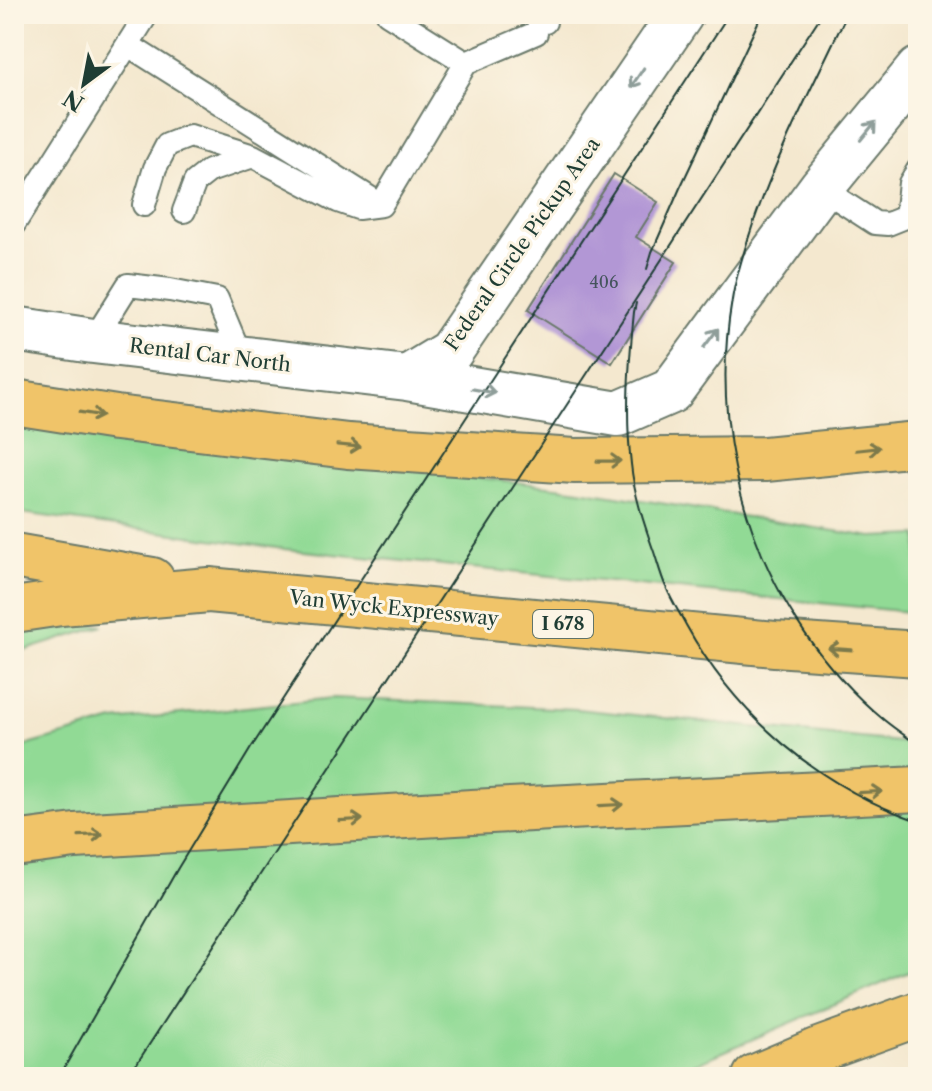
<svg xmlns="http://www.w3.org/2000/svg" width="932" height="1091" font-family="'Libre Caslon Text',serif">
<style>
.green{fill:#91da95;stroke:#588c64;stroke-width:2}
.building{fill:#b297d5}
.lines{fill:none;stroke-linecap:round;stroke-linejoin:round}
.service-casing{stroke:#6a796a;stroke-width:26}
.minor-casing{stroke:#6a796a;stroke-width:48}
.motorway-casing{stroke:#6a796a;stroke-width:48}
.service{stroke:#fff;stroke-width:22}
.minor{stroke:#fff;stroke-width:44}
.motorway{stroke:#f0c469;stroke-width:44}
.tram{stroke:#1f3d34;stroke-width:2}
.oneway{stroke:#8f9e9a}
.oneway2{stroke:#7d7a4c}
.labels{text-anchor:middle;stroke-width:6;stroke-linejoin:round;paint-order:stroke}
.number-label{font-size:16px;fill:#44545c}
.shield{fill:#fcf5e5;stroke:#617469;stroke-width:2}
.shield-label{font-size:18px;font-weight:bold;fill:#1f3d34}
.street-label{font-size:20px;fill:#1f3d34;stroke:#fcf5e5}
</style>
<rect width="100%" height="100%" fill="#fcf5e5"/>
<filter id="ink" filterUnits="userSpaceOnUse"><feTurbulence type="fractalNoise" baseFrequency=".0125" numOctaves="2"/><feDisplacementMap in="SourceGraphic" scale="16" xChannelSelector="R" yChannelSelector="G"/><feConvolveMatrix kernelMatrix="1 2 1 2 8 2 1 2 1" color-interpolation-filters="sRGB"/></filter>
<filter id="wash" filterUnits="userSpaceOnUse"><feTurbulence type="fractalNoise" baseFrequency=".006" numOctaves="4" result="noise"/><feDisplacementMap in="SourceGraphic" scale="32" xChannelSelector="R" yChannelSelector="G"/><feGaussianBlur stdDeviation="1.8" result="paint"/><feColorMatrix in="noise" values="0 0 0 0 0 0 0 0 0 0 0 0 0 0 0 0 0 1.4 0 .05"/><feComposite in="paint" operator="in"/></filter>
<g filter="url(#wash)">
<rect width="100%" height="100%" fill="#f4e8cf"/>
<path class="green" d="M 14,410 L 272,453 L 573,489 L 872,537 L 918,535 L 918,613 L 284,549 L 14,512 Z
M 14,611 L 103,626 L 14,654 Z
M 333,698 L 576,709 L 918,744 L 918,968 L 665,1077 L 14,1077 L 14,749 L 114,721 Z"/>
<g id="blocks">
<path class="building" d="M 614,174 L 658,202 L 636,237 L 676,262 L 612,363 L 528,310 Z"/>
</g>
</g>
<g filter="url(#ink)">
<use href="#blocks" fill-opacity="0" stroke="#6a796a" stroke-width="2"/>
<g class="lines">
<g class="service-casing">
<path id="service" d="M 388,14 L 466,63
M 532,14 L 545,22
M 128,45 L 381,205
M 821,188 L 875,223 L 888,224 L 918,212
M 144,205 L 155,168 L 167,145 L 190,136 L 253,156
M 184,211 L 195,182 L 209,171 L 253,156 L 338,201 L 358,208 L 381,205 L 466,63 L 536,33
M 906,217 L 910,183 L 918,170
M 14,224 L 147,14
M 93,341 L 128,285 L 170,290 L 217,299 L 242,359"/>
</g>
<g class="minor-casing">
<path id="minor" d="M 14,329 L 93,341 L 407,378 L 618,414 L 671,391 L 821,188 L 918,70
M 407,378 L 450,352 L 681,14"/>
</g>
<g class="motorway-casing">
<path id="motorway" d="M 14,402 L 116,418 L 348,446 L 575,461 L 765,459 L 918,444
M 14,556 L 152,580
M 14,610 L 61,603 L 209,590 L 775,644 L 918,654
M 14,844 L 75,836 L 472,812 L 918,789
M 755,1077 L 816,1051 L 918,1014"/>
</g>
<use href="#service" class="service"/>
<use href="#minor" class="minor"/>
<use href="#motorway" class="motorway"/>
<path class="tram" d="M 847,14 C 814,83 778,152 753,224 C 745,249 736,274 732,300 C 705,454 763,620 884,720 C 895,729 907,737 918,745
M 647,269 L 652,252 L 680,188 L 762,14
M 636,303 L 634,312 C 629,363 625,413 631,464 C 634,494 644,524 654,552 C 658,564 661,576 666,587 C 671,600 679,612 686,625 C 736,716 819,787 918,821
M 59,1077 L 178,868 L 251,748 L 729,14
M 128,1077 L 822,14"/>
</g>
<defs><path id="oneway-shaft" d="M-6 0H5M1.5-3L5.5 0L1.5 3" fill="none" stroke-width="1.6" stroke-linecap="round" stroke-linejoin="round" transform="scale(2)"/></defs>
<g class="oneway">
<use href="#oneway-shaft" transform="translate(637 78) rotate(124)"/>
<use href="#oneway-shaft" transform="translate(868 131) rotate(-51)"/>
<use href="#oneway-shaft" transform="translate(711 338) rotate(-53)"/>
<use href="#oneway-shaft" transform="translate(484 391) rotate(10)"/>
</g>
<g class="oneway2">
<use href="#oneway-shaft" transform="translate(91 414) rotate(9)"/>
<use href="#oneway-shaft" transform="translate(349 446) rotate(5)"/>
<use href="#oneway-shaft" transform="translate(868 449) rotate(-6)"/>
<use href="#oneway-shaft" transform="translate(609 461) rotate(-1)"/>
<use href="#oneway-shaft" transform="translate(840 649) rotate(-176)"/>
<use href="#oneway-shaft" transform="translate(870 792) rotate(-3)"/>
<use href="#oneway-shaft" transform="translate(611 805) rotate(-3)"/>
<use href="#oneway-shaft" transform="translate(351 820) rotate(-3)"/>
<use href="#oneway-shaft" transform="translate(91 835) rotate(-3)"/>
</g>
</g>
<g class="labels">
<g class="number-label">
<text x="604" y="288">406</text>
</g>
<rect class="shield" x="533" y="610" width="60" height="28" rx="6"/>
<g class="shield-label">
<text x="563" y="630">I 678</text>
</g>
<g class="street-label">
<text transform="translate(522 244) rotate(-55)" y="7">Federal Circle Pickup Area</text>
<text transform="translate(210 355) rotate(7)" y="7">Rental Car North</text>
<text transform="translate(394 608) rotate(6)" y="7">Van Wyck Expressway</text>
</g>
</g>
<rect width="932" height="1091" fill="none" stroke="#fcf5e5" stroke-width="48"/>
<g transform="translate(84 84) rotate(212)" stroke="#fcf5e5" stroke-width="6" paint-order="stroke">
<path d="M0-6L14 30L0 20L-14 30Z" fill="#1f3d34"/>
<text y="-12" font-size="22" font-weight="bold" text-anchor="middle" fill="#1f3d34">N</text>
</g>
</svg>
